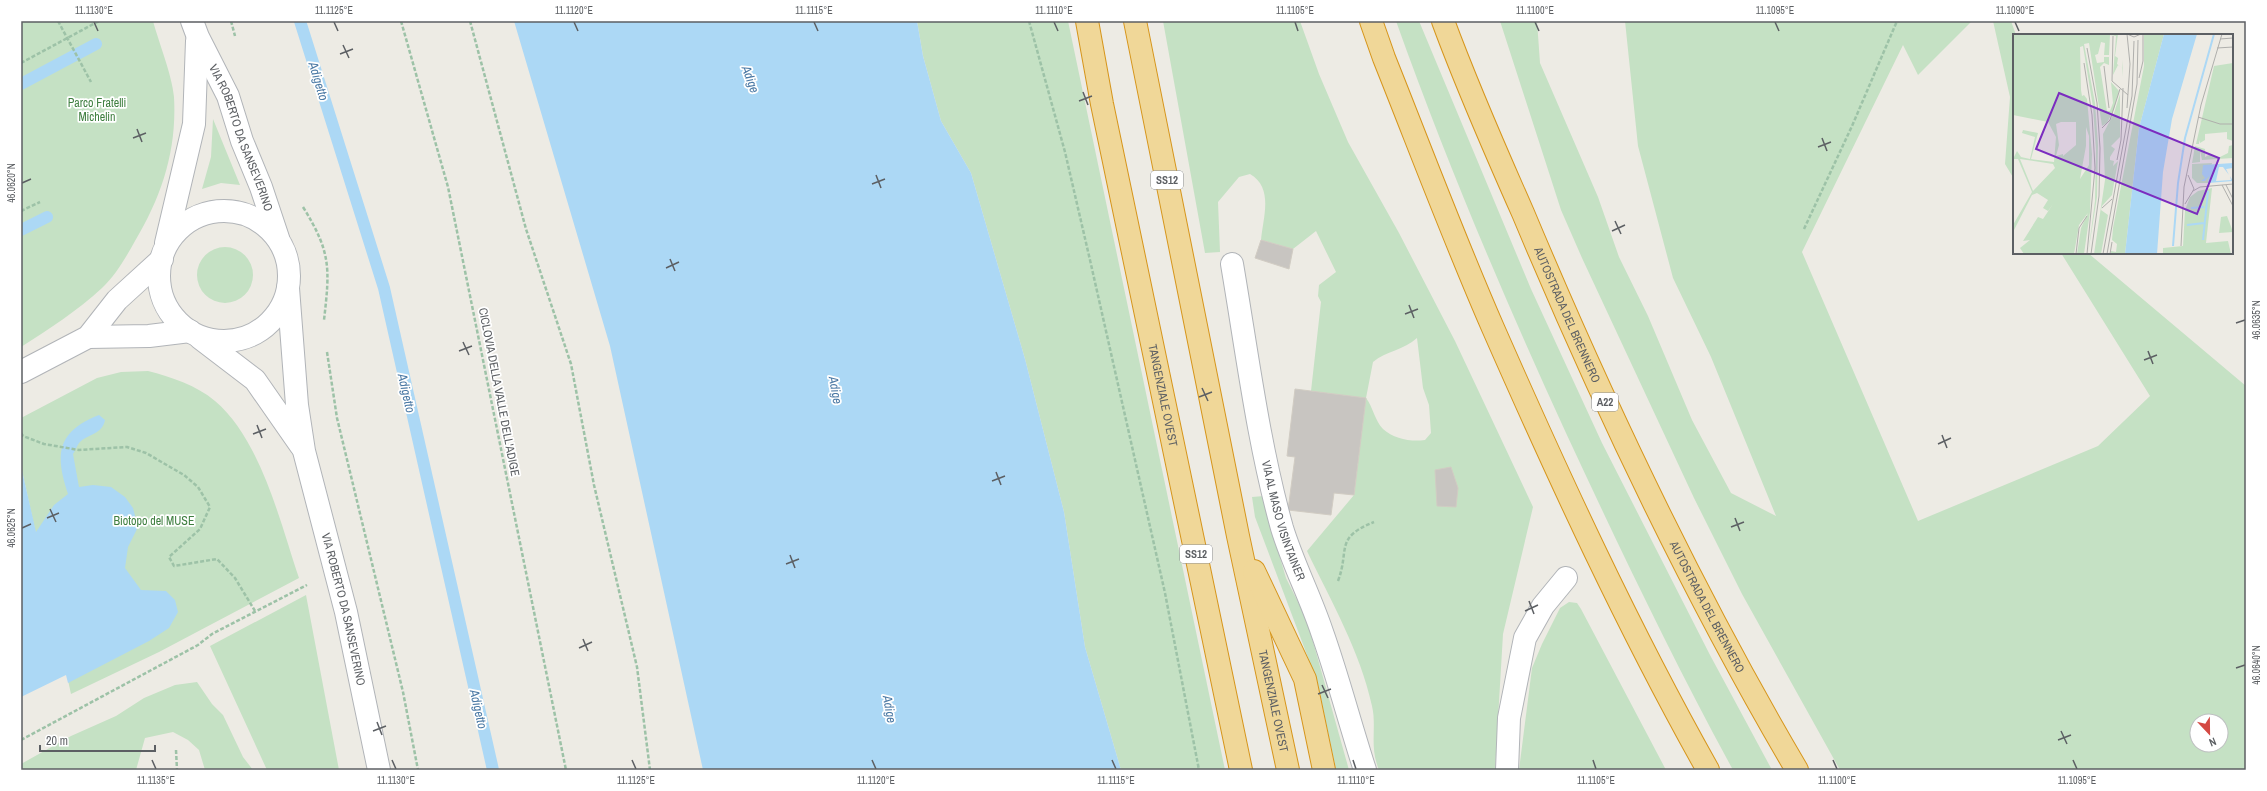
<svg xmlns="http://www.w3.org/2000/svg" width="2267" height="791" font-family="'Archivo Narrow',sans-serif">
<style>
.green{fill:#c5e1c4;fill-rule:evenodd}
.water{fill:#acd8f5}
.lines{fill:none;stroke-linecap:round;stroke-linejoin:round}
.stream{stroke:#acd8f5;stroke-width:12}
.building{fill:#c8c5c1;stroke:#d1ccc3}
.minor-casing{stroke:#b1b4b8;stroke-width:24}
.highway-casing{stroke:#d6951b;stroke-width:24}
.path{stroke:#9dc2a7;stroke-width:2.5;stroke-dasharray:4 2;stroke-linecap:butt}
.minor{stroke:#fff;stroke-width:22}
.highway{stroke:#f0d798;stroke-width:22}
.ticks{fill:none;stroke:#5c5f63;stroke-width:1.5}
.labels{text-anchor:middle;stroke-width:3.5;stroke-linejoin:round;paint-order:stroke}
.shield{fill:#fff;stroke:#8d8f92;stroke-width:1}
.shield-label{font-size:11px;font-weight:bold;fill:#5c5f63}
.park-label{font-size:12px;fill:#3f7f40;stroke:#fff}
.street-label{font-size:12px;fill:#5c5f63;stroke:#fff}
.water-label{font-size:13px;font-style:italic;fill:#4c7aa5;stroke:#fff}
.inset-river{fill:none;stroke:#acd8f5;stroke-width:2}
.inset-road{fill:none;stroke:#afafac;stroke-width:1}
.view{fill:#7b2cbf;fill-opacity:0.15;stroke:#7b2cbf;stroke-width:2}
.inset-edge{fill:none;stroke:#5c5f63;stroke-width:2}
.neatline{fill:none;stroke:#5c5f63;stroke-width:1.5}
.ticks-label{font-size:10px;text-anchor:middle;fill:#5c5f63}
</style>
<rect width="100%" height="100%" fill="#edebe4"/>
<path class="green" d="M 21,21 L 153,21 C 159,43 172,75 174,97 C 177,150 162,196 135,241 C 126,257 116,275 102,288 C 77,311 49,329 21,347 Z
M 917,21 L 1068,21 L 1225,770 L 1121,770 L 1085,647 L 1064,512 L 1025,359 L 971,173 L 941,121 L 923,56 Z
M 1163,21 L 1300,21 L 1319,74 L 1348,142 L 1399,233 L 1455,341 L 1533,507 L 1503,634 L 1495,770 L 1379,770 C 1369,746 1377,727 1372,706 C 1360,651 1331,601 1307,551 L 1354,495 L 1366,398 L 1311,391 L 1321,302 L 1318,296 L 1319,285 L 1336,272 L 1316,231 L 1293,249 L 1261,240 C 1263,217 1274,188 1250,174 L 1239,177 L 1218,202 L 1220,252 L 1205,253 ZM 1417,338 L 1423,388 L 1429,405 L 1431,433 L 1425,440 C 1411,442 1394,439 1383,429 C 1375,421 1373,407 1366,398 L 1373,362 C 1386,351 1404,350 1417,338 Z
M 1396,21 L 1419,21 L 1531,289 L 1602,443 L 1710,655 L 1772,770 L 1733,770 C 1673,660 1619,547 1566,433 C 1504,298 1446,161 1396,21 Z
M 1500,21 L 1537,21 L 1540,63 L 1598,197 L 1619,257 L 1648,316 L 1692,420 L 1731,493 L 1776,516 L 1711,357 L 1673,278 L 1638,146 L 1625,21 L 1972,21 L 1918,75 L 1903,45 L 1802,252 L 1918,521 L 2098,446 L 2150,396 L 2061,253 L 2088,253 L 2246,386 L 2246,770 L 1840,770 L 1742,594 L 1694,498 L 1582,258 L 1561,210 ZM 2197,721 L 2221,721 L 2221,745 L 2197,745 Z
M 1993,21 L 2011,21 L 2016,35 L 2014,35 L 2014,179 L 2005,164 L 2010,97 Z
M 213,119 L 240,185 L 221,183 L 202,189 L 211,157 Z
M197 275a28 28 0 1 1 56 0a28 28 0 1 1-56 0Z
M 148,371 C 171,377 196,385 215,401 C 261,440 280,522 299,578 L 159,652 L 71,694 L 21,466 L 21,418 L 97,378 L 121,372 Z
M 1264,496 L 1267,514 L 1286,578 L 1307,620 L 1349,770 L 1336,770 L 1318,684 L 1255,517 L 1252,497 Z
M 306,595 L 339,770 L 267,770 L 210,646 Z
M 1569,602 L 1577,603 L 1581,609 L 1666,770 L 1519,770 L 1532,668 L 1542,644 L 1560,608 Z
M 197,682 L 212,704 L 223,715 L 243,757 L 253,770 L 205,770 L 199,750 L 188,740 L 173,732 L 145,738 L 136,770 L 21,770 L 21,764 L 71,736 L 116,716 L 144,698 L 175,685 Z"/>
<path class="water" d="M 514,21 L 917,21 L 923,56 L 941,121 L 971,173 L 1025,359 L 1064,512 L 1085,647 L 1121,770 L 703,770 L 610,346 Z
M 99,415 L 105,420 C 102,435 87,434 79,443 C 77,446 75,451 73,454 L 79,487 L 93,485 L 111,487 L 125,497 L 133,508 L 138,527 L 128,547 L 125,568 L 141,590 L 166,591 L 175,600 L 178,612 L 169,628 L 149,641 L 68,683 L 66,675 L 21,697 L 21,466 L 36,532 L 54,505 L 68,494 C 55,455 56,432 99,415 Z"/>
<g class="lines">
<path class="stream" d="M 300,21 L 384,288 L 493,770
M 21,84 L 96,44
M 21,230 L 47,217"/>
</g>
<path class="building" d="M 1261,240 L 1293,249 L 1289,269 L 1255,258 Z
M 1295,389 L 1366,398 L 1354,495 L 1334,493 L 1331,515 L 1288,510 L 1295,457 L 1287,456 Z
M 1451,467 L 1458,488 L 1456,507 L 1437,506 L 1435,470 Z"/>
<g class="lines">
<g class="minor-casing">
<g id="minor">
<path id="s1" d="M 192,21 L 198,37 L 228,96 L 242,141 L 261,187 L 278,238"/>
<circle cx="224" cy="276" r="65"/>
<path d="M 166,243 L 194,124 L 197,41"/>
<path id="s2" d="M 1232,264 C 1247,352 1258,442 1282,528 C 1293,564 1310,596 1322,632 C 1338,677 1350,724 1365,770"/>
<path id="s3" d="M 288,288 L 297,405 L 304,451 L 346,612 L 379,770"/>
<path d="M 88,337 L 149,336 L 190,331"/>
<path d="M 200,338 L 255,380 L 301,446"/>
<path d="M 21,372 L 88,337 L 117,300 L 162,259"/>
<path d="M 1507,770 L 1509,718 L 1525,638 L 1543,606 L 1566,578"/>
</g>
</g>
<g class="highway-casing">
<g id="highway">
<path id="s4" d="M 1087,21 L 1102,104 L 1241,770"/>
<path id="s5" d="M 1135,21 L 1238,536 L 1288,770"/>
<path d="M 1371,21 L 1384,58 C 1420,148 1454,239 1493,328 C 1559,478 1628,628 1708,770"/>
<path id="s6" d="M 1443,21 C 1467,86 1495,150 1523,213 C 1603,404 1692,592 1797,770"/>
<path d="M 1254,571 L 1305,679 L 1324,770"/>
</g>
</g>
<path class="path" d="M 58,21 L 91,82
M 231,21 L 235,36
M 401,21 L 448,187 L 566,770
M 470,21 L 526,229 L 571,364 L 594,485 L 637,667 L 650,770
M 1029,21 L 1065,152 L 1090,260 L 1165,593 L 1199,770
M 21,63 L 99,21
M 303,207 C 331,252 330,268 324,320
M 21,211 L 40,202
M 1804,229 L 1852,126 L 1897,21
M 327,352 L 337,418 L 403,692 L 418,770
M 21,433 L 23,436 L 44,444 L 79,450 L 127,447 L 146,453 L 184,475 L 198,487 L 210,507 L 200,529 L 169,557 L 174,566 L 217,559 L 235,578 L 255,611
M 1338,581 C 1350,549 1334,538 1374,522
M 21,740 L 198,645 L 212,634 L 307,585
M 176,750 L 177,770"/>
<use href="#minor" class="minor"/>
<use href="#highway" class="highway"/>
</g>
<path class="ticks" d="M 94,22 L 98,31M 334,22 L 338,31M 574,22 L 578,31M 814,22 L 818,31M 1054,22 L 1058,31M 1295,22 L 1298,31M 1535,22 L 1539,31M 1775,22 L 1779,31M 2015,22 L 2019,31M 343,45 L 349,58M 340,54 L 353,49M 1083,92 L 1088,105M 1079,101 L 1092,96M 137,129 L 142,142M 133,138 L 146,133M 1822,138 L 1827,151M 1818,147 L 1831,142M 876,175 L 881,188M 22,183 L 31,179M 872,184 L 885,179M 1615,221 L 1621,234M 1612,231 L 1625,225M 670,259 L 675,271M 666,268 L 679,262M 1409,305 L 1414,318M 1405,314 L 1418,309M 2236,323 L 2245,320M 463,342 L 469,355M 459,351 L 472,346M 2148,351 L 2153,364M 2144,360 L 2157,355M 1202,388 L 1208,401M 1199,397 L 1212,392M 257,425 L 262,438M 253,434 L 266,429M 1942,435 L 1947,448M 1938,444 L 1951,438M 996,472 L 1001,485M 992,481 L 1005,476M 50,509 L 56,522M 47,518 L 59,513M 1735,518 L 1740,531M 1731,527 L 1744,522M 22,528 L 31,524M 790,555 L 795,568M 786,564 L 799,559M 1529,601 L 1534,614M 1525,611 L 1538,605M 583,639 L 588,651M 579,648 L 592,642M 2236,668 L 2245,665M 1322,685 L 1328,698M 1318,694 L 1331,689M 377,722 L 382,735M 373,731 L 386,726M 2061,731 L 2067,744M 2058,740 L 2071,735M 152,760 L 156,769M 392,760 L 396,769M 632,760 L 636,769M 872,760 L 876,769M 1112,760 L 1116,769M 1353,760 L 1356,769M 1593,760 L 1596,769M 1833,760 L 1837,769M 2073,760 L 2077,769"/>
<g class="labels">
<g class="shield">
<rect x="1151" y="171" width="32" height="18" rx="3"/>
<rect x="1592" y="393" width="26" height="18" rx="3"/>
<rect x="1180" y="545" width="32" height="18" rx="3"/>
</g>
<g class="shield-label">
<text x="1167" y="184">SS12</text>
<text x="1605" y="406">A22</text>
<text x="1196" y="558">SS12</text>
</g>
<g class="park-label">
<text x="97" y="107">Parco Fratelli<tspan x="97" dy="14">Michelin</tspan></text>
<text x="154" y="525">Biotopo del MUSE</text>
</g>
<g class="street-label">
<text dy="4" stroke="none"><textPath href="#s1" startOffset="127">VIA ROBERTO DA SANSEVERINO</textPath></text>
<text dy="4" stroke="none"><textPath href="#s6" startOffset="319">AUTOSTRADA DEL BRENNERO</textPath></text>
<text transform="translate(499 392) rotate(79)" y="4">CICLOVIA DELLA VALLE DELL'ADIGE</text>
<text dy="4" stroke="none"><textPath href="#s4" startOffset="382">TANGENZIALE OVEST</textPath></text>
<text dy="4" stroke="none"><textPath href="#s2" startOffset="262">VIA AL MASO VISINTAINER</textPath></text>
<text dy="4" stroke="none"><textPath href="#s6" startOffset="643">AUTOSTRADA DEL BRENNERO</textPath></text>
<text dy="4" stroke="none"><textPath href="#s3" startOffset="327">VIA ROBERTO DA SANSEVERINO</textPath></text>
<text dy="4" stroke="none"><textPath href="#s5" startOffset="694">TANGENZIALE OVEST</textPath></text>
</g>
<g class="water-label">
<text transform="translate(751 79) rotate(70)" y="5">Adige</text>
<text transform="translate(319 81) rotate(73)" y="5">Adigetto</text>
<text transform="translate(836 390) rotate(80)" y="5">Adige</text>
<text transform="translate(407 393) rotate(77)" y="5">Adigetto</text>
<text transform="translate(479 709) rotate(77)" y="5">Adigetto</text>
<text transform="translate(890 709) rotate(80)" y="5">Adige</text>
</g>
</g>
<g transform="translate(2013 34)">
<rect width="220" height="220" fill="#edebe4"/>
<path d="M 0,0 L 105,0 L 102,22 L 105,24 L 104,30 L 109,34 L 110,26 L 109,43 L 115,45 L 109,43 L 109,34 L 105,31 L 100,41 L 103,2 L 97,1 L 96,21 L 91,21 L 92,9 L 88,8 L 85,20 L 82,21 L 84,29 L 91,28 L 91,23 L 96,23 L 96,31 L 91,29 L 87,33 L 94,77 L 97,77 L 100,69 L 98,48 L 106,57 L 101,75 L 94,89 L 89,92 L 76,9 L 71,10 L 82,69 L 85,111 L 84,163 L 75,220 L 82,167 L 83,116 L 80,73 L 70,12 L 67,13 L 68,56 L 69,62 L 71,61 L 74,65 L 79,120 L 77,178 L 71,220 L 64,220 L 68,194 L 75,179 L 66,191 L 61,220 L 11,220 L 7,214 L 17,206 L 10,207 L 25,183 L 30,185 L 40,170 L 35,177 L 30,174 L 35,166 L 24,159 L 19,161 L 0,198 L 0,191 L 19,158 L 5,125 L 0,125 L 4,117 L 8,123 L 17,125 L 22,103 L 9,99 L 10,96 L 25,99 L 18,125 L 41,128 L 43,103 L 35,88 L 0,81 ZM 48,88 L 63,88 L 63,111 L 50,122 L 50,120 L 43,122 L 46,111 L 43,90 ZM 73,93 L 76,102 L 76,131 L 67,145 L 73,112 ZM 7,125 L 40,130 L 42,134 L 20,157 ZM 131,0 L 151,0 L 126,94 L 112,220 L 98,220 L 98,217 L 103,218 L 104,210 L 99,206 L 100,194 L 131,32 ZM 220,29 L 220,107 L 214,105 L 214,98 L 192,100 L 192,106 L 187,109 L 186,106 L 186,110 L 183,110 L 201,32 ZM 107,60 L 107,103 L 98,112 L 102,115 L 97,123 L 97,126 L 101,127 L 100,132 L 105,127 L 99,161 L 89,172 L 88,176 L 95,181 L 88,220 L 81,220 L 92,146 L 90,100 L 101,79 ZM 220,111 L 220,124 L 189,126 L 187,116 L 187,128 L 179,129 L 182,112 L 192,115 L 192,123 L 198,120 L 205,124 L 215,119 L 216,112 ZM 199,129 L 195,149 L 184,149 L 179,144 L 179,130 ZM 199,154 L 193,209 L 215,207 L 218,220 L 150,220 L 150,214 L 170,212 L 172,176 L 177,163 L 185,157 ZM 214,182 L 220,198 L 206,199 L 208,183 Z" fill="#c5e1c4" fill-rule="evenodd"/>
<path d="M 151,0 L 184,0 L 159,85 L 150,138 L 144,220 L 112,220 L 126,94 ZM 220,129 L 220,134 L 213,135 L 216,141 L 210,133 L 206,133 L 203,147 L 218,146 L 217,142 L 220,147 L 195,149 L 196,142 L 192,147 L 188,147 L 192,144 L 189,140 L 190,131 Z" fill="#acd8f5"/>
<path class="inset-river" d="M 178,174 L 191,173M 174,191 L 191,189M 190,206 L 195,157M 160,212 L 165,149 L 172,104 L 201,0"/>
<path class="inset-road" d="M 114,0 L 121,3 L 128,0M 114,0 L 117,30 L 114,74M 100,2 L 99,47 L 115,61M 207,5 L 220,4M 74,14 L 84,69 L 87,114 L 86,162 L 78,220M 204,14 L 220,13M 71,29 L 79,81 L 82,134 L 74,220M 91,32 L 96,74M 126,44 L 130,27 L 130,0M 185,83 L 207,90 L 220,90M 89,94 L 97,86 L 107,55M 104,126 L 108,106 L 110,54M 209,151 L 220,172M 213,151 L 220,165M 180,157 L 187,153 L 220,150M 172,170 L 181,155 L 175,141M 89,174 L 99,165M 168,212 L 171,153 L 188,71 L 209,0M 63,220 L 66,194 L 74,182M 90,220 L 119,62 L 121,7M 94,220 L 124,50 L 125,6M 97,220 L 99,208"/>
<path class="view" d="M 46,59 L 206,124 L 184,180 L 23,115 Z"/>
<rect width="220" height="220" class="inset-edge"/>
</g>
<rect width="2267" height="791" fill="none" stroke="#ffffff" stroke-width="44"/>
<g transform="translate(2209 733) rotate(158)"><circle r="19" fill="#ffffff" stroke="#bebfc1"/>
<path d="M0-3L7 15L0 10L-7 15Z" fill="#d44943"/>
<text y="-6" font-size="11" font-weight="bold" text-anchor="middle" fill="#5c5f63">N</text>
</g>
<path d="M40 745v6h115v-6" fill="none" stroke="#5c5f63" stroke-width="2"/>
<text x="46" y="745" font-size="12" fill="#5c5f63" stroke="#ffffff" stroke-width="3" paint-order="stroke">20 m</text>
<rect x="22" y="22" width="2223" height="747" class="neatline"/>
<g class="ticks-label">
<text x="94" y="14">11.1130°E</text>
<text x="334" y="14">11.1125°E</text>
<text x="574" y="14">11.1120°E</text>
<text x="814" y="14">11.1115°E</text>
<text x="1054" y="14">11.1110°E</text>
<text x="1295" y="14">11.1105°E</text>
<text x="1535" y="14">11.1100°E</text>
<text x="1775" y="14">11.1095°E</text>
<text x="2015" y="14">11.1090°E</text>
<text transform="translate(11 183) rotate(-90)" y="4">46.0620°N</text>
<text transform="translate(2256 320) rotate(-90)" y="4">46.0635°N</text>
<text transform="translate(11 528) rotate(-90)" y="4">46.0625°N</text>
<text transform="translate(2256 665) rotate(-90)" y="4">46.0640°N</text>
<text x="156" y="784">11.1135°E</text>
<text x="396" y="784">11.1130°E</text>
<text x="636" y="784">11.1125°E</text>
<text x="876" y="784">11.1120°E</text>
<text x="1116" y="784">11.1115°E</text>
<text x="1356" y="784">11.1110°E</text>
<text x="1596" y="784">11.1105°E</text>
<text x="1837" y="784">11.1100°E</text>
<text x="2077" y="784">11.1095°E</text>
</g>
</svg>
